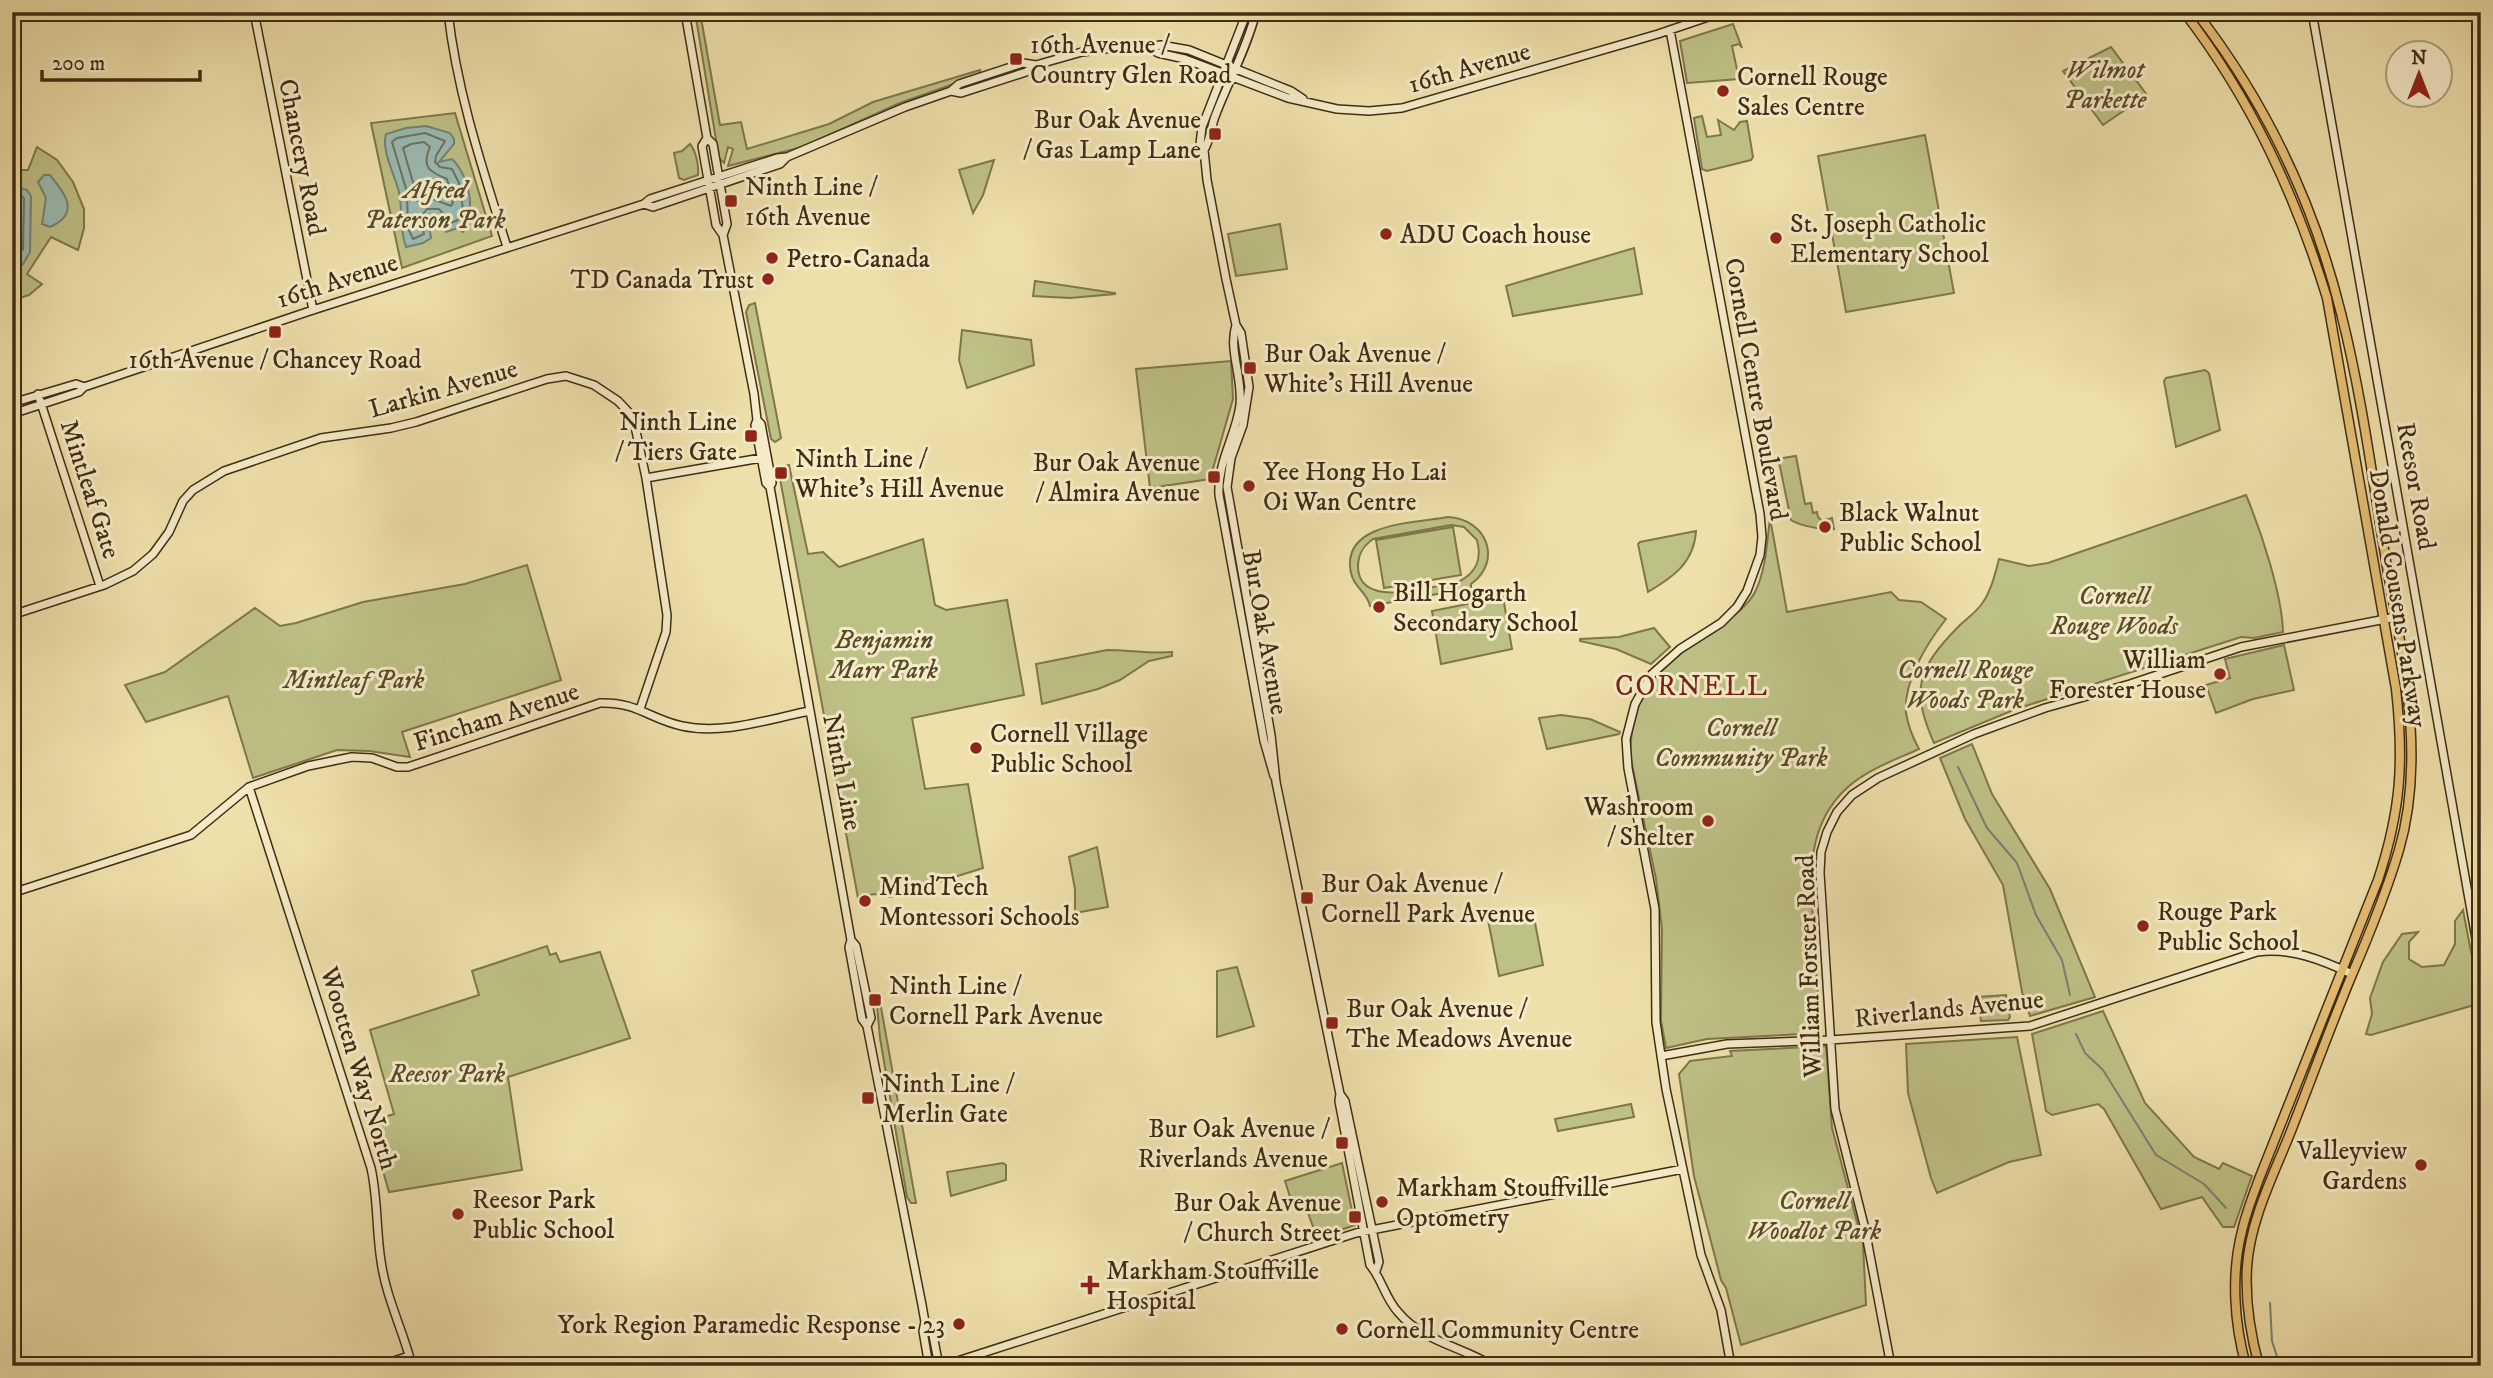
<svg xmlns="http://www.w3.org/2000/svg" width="2493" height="1378" font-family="'IM FELL DW Pica',serif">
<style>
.green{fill:#bec186;stroke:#7f774c;stroke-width:2;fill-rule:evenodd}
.water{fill:#9bbbb1;stroke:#778271;stroke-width:2}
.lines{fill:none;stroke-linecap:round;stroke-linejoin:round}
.shore{stroke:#6e7462;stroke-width:2}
.stream{stroke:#778271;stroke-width:2}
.secondary-casing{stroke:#402d12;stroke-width:10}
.primary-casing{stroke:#402d12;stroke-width:11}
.secondary{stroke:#f4ebc8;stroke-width:7}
.primary{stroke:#e7c076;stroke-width:8}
.poi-dot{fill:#8f2418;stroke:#f4ebc8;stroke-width:2.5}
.labels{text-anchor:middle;stroke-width:6;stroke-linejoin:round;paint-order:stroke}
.poi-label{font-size:26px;fill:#402d12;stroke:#f4ebc8;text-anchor:start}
.street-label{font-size:26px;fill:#402d12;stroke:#f4ebc8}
.park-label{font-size:26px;font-style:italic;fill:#594b29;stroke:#f4ebc8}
.neighbourhood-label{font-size:28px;letter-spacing:2px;fill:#7a1f14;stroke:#f4ebc8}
</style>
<rect width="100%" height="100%" fill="#eee0ab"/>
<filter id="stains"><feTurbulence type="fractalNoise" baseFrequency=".00286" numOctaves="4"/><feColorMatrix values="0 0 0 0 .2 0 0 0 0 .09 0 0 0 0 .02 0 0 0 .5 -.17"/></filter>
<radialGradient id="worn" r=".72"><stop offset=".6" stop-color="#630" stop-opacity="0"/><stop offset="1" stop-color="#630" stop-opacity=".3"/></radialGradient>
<path class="green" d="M 695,12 L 700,12 L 720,125 L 741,122 L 747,149 L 829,124 L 873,102 L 980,70 L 979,75 L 900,103 L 802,147 L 728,166 L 733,149 L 728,147 L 724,163 L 719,158 Z
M 1733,24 L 1742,48 L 1739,44 L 1732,46 L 1739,79 L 1687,83 L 1680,41 Z
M 2111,47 L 2147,95 L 2103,125 L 2063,71 Z
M 455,113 L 492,236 L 402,268 L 371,123 Z
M 1702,116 L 1707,137 L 1721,135 L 1718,120 L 1734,130 L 1740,122 L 1747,121 L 1753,157 L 1751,160 L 1707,171 L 1702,169 L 1694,118 Z
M 1925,135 L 1954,293 L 1846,312 L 1818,156 Z
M 690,144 C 696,151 699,166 698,175 L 684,180 L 679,178 L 674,153 L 682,151 Z
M 37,147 L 57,160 L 73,182 L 84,209 L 84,228 L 78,250 L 51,237 L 27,274 L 42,284 L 29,295 L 20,298 L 12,293 L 12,170 L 28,170 Z
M 994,160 L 983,195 L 973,213 L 959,170 Z
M 1280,224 L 1287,269 L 1236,276 L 1228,234 Z
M 1634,248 L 1642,294 L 1513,316 L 1506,286 Z
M 1035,281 L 1115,293 L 1115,294 L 1070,298 L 1033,296 Z
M 755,303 L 781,438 L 775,442 L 771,439 L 746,312 L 749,305 Z
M 962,330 L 1031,340 L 1034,365 L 967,388 L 959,360 Z
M 1231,361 L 1233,399 L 1210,479 L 1150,488 L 1136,369 Z
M 2205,370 L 2209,373 L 2220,430 L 2176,447 L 2164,381 L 2166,378 Z
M 1796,456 L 1805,504 L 1811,503 L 1813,513 L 1817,512 L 1818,517 L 1822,521 L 1832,518 L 1834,529 C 1823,530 1800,526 1791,520 L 1779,462 L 1783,458 Z
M 789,465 L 808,554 L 823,552 L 839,567 L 923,539 L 935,605 L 946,610 L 1007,600 L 1024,695 L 912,718 L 925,789 L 968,784 L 983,868 L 891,897 L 874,894 L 858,898 L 778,468 Z
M 2246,495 C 2261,531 2282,594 2283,632 L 2254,638 L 2241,637 L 2016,709 L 1934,743 C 1910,689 1918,668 1958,627 C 1965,620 1975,613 1981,605 C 1991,592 1995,574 1999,559 L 2029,566 L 2048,563 Z
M 1448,517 C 1487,519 1503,561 1471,584 L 1471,588 L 1370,606 C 1368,593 1354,588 1351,573 C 1340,522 1416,523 1448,517 ZM 1451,525 L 1464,527 L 1477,540 C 1482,559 1477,572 1460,581 C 1435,586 1359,611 1358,567 C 1358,554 1363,546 1373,539 Z
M 1770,518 L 1787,612 L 1891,592 L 1899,600 L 1921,602 L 1946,619 C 1927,643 1903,682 1906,713 C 1908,726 1913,738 1919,749 C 1895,760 1868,769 1848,787 C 1803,827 1811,882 1814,936 C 1816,968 1818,1001 1821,1033 L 1707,1039 L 1666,1048 L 1661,1020 L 1662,929 L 1656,879 L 1630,755 C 1632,681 1664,664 1720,625 C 1732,617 1748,606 1755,592 C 1766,570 1767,542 1770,518 Z
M 1453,527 L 1461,575 L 1384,588 L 1376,540 Z
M 1696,531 C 1694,563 1673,577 1648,592 L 1638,544 L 1640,542 Z
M 527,565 L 561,680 L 402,732 L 410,757 L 369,751 L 337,750 L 253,778 L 228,696 L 146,722 L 125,685 L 165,672 L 255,608 L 280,626 L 296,623 L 363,602 L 465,584 Z
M 1503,597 L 1512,649 L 1441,664 L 1432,611 Z
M 1654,628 L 1670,647 L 1651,664 L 1616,649 L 1580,641 L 1580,639 L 1619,637 Z
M 2284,645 L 2294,690 L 2253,699 L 2216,713 L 2206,685 L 2230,678 L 2225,659 Z
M 1107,650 C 1129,650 1150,654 1172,652 L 1172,656 L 1149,661 L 1120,680 L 1098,689 L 1042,704 L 1036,664 Z
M 1561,715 L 1590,719 L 1620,732 L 1619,734 L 1547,749 L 1539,718 Z
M 1972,744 L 1992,794 L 2050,889 L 2095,997 L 2030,1016 L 2022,992 L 2003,885 L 1965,819 L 1940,758 Z
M 1097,847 L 1108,907 L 1075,913 L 1075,889 L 1069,857 Z
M 2463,910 L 2481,1003 L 2371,1035 L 2366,1034 L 2372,1014 L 2370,998 L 2383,962 L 2402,934 L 2418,932 L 2409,942 L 2409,959 L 2422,967 L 2444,965 L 2455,944 L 2455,921 Z
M 1523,912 L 1533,912 L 1543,965 L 1499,976 L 1488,920 Z
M 547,946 L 550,955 L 556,953 L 560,962 L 600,952 L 630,1038 L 508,1077 L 522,1170 L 389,1192 L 369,1122 L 394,1114 L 370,1030 L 479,995 L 472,971 Z
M 1237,967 L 1254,1026 L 1217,1037 L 1217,971 Z
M 876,995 L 879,996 L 916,1203 L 911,1203 L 907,1197 L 880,1038 Z
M 2006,995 L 2010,1017 L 2008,1020 L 1981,1021 L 1978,997 Z
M 2103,1011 L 2145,1103 L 2194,1157 L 2219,1169 L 2223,1163 L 2252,1176 L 2234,1227 L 2223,1227 L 2202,1197 L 2161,1209 L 2104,1109 L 2098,1104 L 2052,1115 L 2046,1111 L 2032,1034 Z
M 2017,1037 L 2041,1155 L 2009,1162 L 1937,1193 L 1931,1178 L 1908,1093 L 1906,1044 Z
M 1826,1046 L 1832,1128 L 1863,1244 L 1866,1305 L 1741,1345 L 1726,1288 L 1721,1280 L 1694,1176 L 1679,1074 L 1690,1061 L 1732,1056 L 1730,1051 Z
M 1631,1104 L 1634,1117 L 1558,1131 L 1555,1119 Z
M 1003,1163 L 1006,1165 L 1006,1180 L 951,1196 L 947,1172 Z
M 1342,1163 L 1355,1225 L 1317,1238 L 1306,1207 L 1314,1203 L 1312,1197 L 1292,1203 L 1285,1181 Z"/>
<path class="water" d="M 426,126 L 450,133 L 454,139 L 454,144 L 439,162 L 452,159 C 464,170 473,197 469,212 C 468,218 463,223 460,227 L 462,228 L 466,223 L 468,226 L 463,232 L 458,228 L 446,232 L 440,219 L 431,215 L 428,218 L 431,238 L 423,243 L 406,247 C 399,229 403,210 399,192 C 395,175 381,151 386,134 L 406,128 Z
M 44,175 L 50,175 C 65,194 81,213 50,227 L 42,224 L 46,198 L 38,182 Z
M 12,185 L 27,190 L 31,196 L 30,252 L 23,264 L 12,274 Z"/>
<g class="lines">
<path class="shore" d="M 425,133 L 445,141 L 436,156 L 435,162 L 440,167 L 452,169 L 459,183 L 463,209 L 458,220 L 451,223 L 439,209 L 427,209 L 421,217 L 424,234 L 413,239 L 408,228 L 407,192 L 392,142 L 397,138 Z
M 424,142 L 430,147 C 421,168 430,172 447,179 L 453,202 L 451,206 L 433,199 L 420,203 L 416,200 L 415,189 L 403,148 L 411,144 Z
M 12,192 L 22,196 L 24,199 L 23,249 L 12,264"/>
<path class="stream" d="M 1958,767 L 1987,828 L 2017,863 L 2036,915 L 2062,960 L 2070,995
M 2076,1034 L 2085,1053 L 2103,1070 L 2156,1155 L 2204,1184 L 2226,1208
M 2270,1303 L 2272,1341 L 2280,1366"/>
<g class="secondary-casing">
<path id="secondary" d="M 254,12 L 313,310
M 448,12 C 457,93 483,170 507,247
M 685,12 L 707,138 L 713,144 L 727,224 L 723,235
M 1247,12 L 1202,127 L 1200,144 L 1204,150 L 1207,180 L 1226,279 L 1236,325 L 1241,333 L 1249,387 L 1243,425 L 1231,458 L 1227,487 L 1271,735 L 1276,782 L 1340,1094 L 1339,1101 L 1370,1265 C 1382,1279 1385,1298 1398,1312 C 1423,1342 1461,1346 1493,1366
M 2312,12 L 2481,967
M 1670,30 L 1760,514 L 1762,537 L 1760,555 L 1747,591 L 1737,607 L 1721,623 L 1680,649 L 1652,674 L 1635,704 L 1626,739 L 1628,768 L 1655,909 L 1656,1022 L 1666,1089 L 1701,1255 L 1721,1310 L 1731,1366
M 1148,47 L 1158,53 L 1185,59 L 1288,98 L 1337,109 L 1369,111 L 1402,108 L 1658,34 L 1723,12
M 951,91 L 961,93 L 1026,72 L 1036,65 L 1082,52 L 1120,47 L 1148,47 L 1161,45 L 1189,50 L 1291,91 L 1303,99
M 707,138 L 702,146 L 716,225 L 723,235 L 754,394 L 757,420 L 755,425 L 766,483 L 770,487
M 1204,150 C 1211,139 1211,125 1216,114 C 1229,80 1247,48 1256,12
M 644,204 L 653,207 L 780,164 L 787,157
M 1236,325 C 1228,350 1243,378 1240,405 C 1236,436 1217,462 1219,495 L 1264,741 L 1274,776
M 38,394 L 100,586
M 12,403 L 76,384 L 84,387
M 12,414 L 79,392 L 84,387 L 313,310 L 644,204 L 650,199 L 777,158 L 787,157 L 905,107 L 951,91 L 959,84 L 1023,63 L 1036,65
M 757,420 L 761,424 L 772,483 L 770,487 L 851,940 L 849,947 L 862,1019 L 867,1026 L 922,1305 L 925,1322 L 923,1331 L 929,1366
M 646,478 L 761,458
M 12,615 L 104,585 L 133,571 L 153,554 L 169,532 L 183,501 L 193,490 L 224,471 L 321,438 L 391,428 L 416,422 L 547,379 L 566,376 L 594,385 L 618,401 L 633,417 L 646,478 L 667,615 L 666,632 L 640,709
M 249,787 L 371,1168 C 378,1199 376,1230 381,1261 C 386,1298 403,1330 412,1366
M 12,893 L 191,835 L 249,787 L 308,766 L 352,757 L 372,758 L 397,767 L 408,767 L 600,703 C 638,702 649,719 682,726 C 724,735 768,719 810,711
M 851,940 L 856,946 L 871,1018 L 867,1026
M 1661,1056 L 1727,1044 L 1830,1040 L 2030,1026 L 2257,952 C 2290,947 2322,960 2352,974
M 1340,1094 L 1345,1101 L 1379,1262 L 1376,1271
M 925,1322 L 932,1330 L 939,1366
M 378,1366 L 409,1356
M 942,1366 L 1356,1233 L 1683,1169
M 1891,1366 L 1865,1229 L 1835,1109 L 1820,873 L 1821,852 L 1827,832 L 1837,812 L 1852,795 L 1878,778 L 1974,734 L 2045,708 L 2130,684 L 2241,647 L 2396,617"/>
</g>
<g class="primary-casing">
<path id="primary" d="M 2184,12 C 2251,99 2295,194 2327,298 L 2396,689 C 2404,762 2401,810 2378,880 L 2259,1179 C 2253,1196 2246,1213 2242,1231 C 2231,1274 2234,1323 2246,1366
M 2196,12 C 2265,101 2314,204 2341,313 C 2362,396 2373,482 2387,567 C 2403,659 2426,758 2399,850 C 2386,894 2369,935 2351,977 C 2330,1028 2311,1080 2291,1131 C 2274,1174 2250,1220 2247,1267 C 2245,1301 2250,1333 2259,1366"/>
</g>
<use href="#secondary" class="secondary"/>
<use href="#primary" class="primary"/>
</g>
<g class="poi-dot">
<rect x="1009" y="52" width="14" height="14" rx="3.5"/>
<circle cx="1723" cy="91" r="7"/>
<rect x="1208" y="127" width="14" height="14" rx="3.5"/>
<rect x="724" y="194" width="14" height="14" rx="3.5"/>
<circle cx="1386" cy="234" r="7"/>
<circle cx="1776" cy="238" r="7"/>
<circle cx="772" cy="258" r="7"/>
<circle cx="768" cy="279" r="7"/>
<rect x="268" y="325" width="14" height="14" rx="3.5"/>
<rect x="1243" y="361" width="14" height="14" rx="3.5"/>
<rect x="744" y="429" width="14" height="14" rx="3.5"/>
<rect x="774" y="466" width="14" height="14" rx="3.5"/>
<rect x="1207" y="470" width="14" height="14" rx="3.5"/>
<circle cx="1249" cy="486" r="7"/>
<circle cx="1825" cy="527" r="7"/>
<circle cx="1379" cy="607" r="7"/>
<circle cx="2220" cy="674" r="7"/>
<circle cx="976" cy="748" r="7"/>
<circle cx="1708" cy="821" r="7"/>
<rect x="1300" y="891" width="14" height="14" rx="3.5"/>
<circle cx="865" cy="901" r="7"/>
<circle cx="2143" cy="926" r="7"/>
<rect x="868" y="993" width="14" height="14" rx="3.5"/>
<rect x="1325" y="1016" width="14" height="14" rx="3.5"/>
<rect x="861" y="1091" width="14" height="14" rx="3.5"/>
<rect x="1335" y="1136" width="14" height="14" rx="3.5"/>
<circle cx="2421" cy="1165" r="7"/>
<circle cx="1382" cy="1202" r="7"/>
<circle cx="458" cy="1214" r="7"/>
<rect x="1348" y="1210" width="14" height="14" rx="3.5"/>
<path d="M1086.5 1274.5h7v7h7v7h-7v7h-7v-7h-7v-7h7z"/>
<circle cx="959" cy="1324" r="7"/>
<circle cx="1342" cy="1329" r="7"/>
</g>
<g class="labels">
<g class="poi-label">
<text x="1030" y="53">16th Avenue /<tspan x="1030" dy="30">Country Glen Road</tspan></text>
<text x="1737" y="85">Cornell Rouge<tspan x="1737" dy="30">Sales Centre</tspan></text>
<text x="1201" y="128" text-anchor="end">Bur Oak Avenue<tspan x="1201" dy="30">/ Gas Lamp Lane</tspan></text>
<text x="745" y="195">Ninth Line /<tspan x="745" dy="30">16th Avenue</tspan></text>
<text x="1790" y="232">St. Joseph Catholic<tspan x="1790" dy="30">Elementary School</tspan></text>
<text x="1400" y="243">ADU Coach house</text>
<text x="786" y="267">Petro-Canada</text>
<text x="754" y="288" text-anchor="end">TD Canada Trust</text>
<text x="1264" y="362">Bur Oak Avenue /<tspan x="1264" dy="30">White's Hill Avenue</tspan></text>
<text x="275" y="368" text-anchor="middle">16th Avenue / Chancey Road</text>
<text x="737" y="430" text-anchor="end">Ninth Line<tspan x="737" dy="30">/ Tiers Gate</tspan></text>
<text x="795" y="467">Ninth Line /<tspan x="795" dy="30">White's Hill Avenue</tspan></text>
<text x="1200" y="471" text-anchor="end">Bur Oak Avenue<tspan x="1200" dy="30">/ Almira Avenue</tspan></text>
<text x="1263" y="480">Yee Hong Ho Lai<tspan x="1263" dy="30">Oi Wan Centre</tspan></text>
<text x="1839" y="521">Black Walnut<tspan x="1839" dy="30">Public School</tspan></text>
<text x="1393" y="601">Bill Hogarth<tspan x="1393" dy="30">Secondary School</tspan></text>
<text x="2206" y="668" text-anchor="end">William<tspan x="2206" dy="30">Forester House</tspan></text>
<text x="990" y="742">Cornell Village<tspan x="990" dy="30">Public School</tspan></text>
<text x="1694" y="815" text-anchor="end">Washroom<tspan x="1694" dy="30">/ Shelter</tspan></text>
<text x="1321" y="892">Bur Oak Avenue /<tspan x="1321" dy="30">Cornell Park Avenue</tspan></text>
<text x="879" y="895">MindTech<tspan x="879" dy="30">Montessori Schools</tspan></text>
<text x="2157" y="920">Rouge Park<tspan x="2157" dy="30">Public School</tspan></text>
<text x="889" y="994">Ninth Line /<tspan x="889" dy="30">Cornell Park Avenue</tspan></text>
<text x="1346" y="1017">Bur Oak Avenue /<tspan x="1346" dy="30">The Meadows Avenue</tspan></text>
<text x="882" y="1092">Ninth Line /<tspan x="882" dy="30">Merlin Gate</tspan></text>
<text x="1328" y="1137" text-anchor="end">Bur Oak Avenue /<tspan x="1328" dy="30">Riverlands Avenue</tspan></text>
<text x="2407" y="1159" text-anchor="end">Valleyview<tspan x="2407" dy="30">Gardens</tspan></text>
<text x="1396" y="1196">Markham Stouffville<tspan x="1396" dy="30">Optometry</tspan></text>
<text x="472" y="1208">Reesor Park<tspan x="472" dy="30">Public School</tspan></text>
<text x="1341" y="1211" text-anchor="end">Bur Oak Avenue<tspan x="1341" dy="30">/ Church Street</tspan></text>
<text x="1106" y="1279">Markham Stouffville<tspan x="1106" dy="30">Hospital</tspan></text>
<text x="945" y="1333" text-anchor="end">York Region Paramedic Response - 23</text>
<text x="1356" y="1338">Cornell Community Centre</text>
</g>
<g class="street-label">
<text transform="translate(1469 67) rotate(-16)" y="9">16th Avenue</text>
<text transform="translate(303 157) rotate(79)" y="9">Chancery Road</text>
<text transform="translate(337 280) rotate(-18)" y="9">16th Avenue</text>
<text transform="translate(443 388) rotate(-16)" y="9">Larkin Avenue</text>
<text transform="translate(1757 389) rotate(80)" y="9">Cornell Centre Boulevard</text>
<text transform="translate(2417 486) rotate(80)" y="9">Reesor Road</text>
<text transform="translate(91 489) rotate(72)" y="9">Mintleaf Gate</text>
<text transform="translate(2399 598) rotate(81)" y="9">Donald Cousens Parkway</text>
<text transform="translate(1266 632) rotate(80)" y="9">Bur Oak Avenue</text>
<text transform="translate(496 716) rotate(-18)" y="9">Fincham Avenue</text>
<text transform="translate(843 772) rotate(79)" y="9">Ninth Line</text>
<text transform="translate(1808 966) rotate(-92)" y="9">William Forster Road</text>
<text transform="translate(1949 1008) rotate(-6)" y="9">Riverlands Avenue</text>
<text transform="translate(360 1068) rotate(73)" y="9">Wootten Way North</text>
</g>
<g class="park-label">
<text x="2105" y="78">Wilmot<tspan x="2105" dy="30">Parkette</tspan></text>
<text x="435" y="198">Alfred<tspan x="435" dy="30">Paterson Park</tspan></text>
<text x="2114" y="604">Cornell<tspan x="2114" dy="30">Rouge Woods</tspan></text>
<text x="884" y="648">Benjamin<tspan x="884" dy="30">Marr Park</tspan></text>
<text x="1965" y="678">Cornell Rouge<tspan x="1965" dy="30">Woods Park</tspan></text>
<text x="354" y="688">Mintleaf Park</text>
<text x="1741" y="736">Cornell<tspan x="1741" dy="30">Community Park</tspan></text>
<text x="447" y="1082">Reesor Park</text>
<text x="1814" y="1209">Cornell<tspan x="1814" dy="30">Woodlot Park</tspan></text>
</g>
<g class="neighbourhood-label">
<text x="1692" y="695">CORNELL</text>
</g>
</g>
<rect width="2493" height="1378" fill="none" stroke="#eee0ab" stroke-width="42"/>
<rect x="14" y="14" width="2465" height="1350" fill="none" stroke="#402d12" stroke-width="3.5"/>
<rect x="21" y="21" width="2451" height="1336" fill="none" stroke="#402d12" stroke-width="2"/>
<g transform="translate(2419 74)"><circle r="33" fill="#f4ebc8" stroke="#ac9f7f" stroke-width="2"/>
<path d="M0-5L12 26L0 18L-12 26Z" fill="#8f2418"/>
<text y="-10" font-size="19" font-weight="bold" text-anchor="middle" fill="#402d12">N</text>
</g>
<path d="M42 70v10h158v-10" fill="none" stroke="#402d12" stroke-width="3.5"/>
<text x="52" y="70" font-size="21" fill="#402d12" stroke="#f4ebc8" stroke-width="5" paint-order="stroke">200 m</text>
<rect width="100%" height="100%" filter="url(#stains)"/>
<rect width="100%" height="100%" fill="url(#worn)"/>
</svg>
